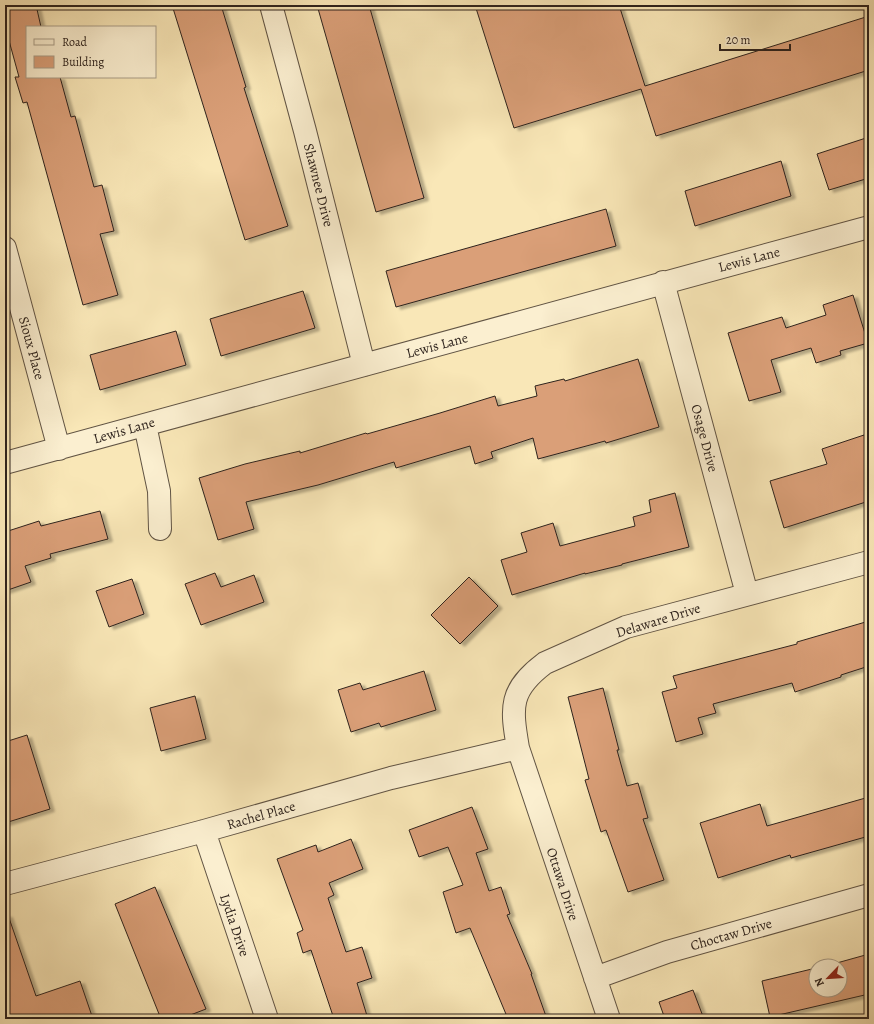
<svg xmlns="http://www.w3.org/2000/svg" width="874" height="1024" font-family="Alegreya,serif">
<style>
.building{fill:#da9f78;stroke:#2e231d;filter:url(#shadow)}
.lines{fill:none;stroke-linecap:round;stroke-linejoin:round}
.minor-casing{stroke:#615444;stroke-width:24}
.minor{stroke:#fbefd0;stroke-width:22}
.labels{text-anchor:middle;stroke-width:3;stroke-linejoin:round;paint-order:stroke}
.street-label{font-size:14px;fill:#2e231d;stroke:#fbefd0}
</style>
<defs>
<filter id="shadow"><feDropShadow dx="4.5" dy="2.5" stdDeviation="1" flood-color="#0004"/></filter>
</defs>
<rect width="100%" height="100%" fill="#f9e7b7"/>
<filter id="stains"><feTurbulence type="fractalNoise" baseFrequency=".005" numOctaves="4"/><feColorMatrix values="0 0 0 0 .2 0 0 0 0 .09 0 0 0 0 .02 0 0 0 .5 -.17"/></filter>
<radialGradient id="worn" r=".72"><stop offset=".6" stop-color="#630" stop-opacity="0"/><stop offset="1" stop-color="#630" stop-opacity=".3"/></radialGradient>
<path class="building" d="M 5,5 L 36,5 L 41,27 L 27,27 L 27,77 L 60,77 L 71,117 L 75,116 L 94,187 L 102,185 L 114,231 L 100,234 L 118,295 L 83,305 L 27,102 L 23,103 L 15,77 L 19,77 L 5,26 Z
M 172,5 L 221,5 L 246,87 L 244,88 L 288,226 L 245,240 Z
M 317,5 L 369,5 L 424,198 L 376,212 Z
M 475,5 L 619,5 L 645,86 L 869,16 L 869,70 L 656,136 L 641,89 L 514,128 Z
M 869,137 L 869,178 L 829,190 L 817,154 Z
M 781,161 L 791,196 L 695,226 L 685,191 Z
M 606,209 L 616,246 L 396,307 L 386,271 Z
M 303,291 L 315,328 L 221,356 L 210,319 Z
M 853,295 L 868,343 L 840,351 L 841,355 L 816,363 L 811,348 L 771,360 L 781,392 L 749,401 L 728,333 L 782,317 L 786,328 L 826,315 L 823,305 Z
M 176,331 L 186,365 L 100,390 L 90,355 Z
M 638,359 L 659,427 L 606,443 L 605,441 L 538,459 L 533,438 L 491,452 L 493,458 L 475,464 L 470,446 L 396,468 L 394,462 L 318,485 L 246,502 L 254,529 L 218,540 L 199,478 L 245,464 L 300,451 L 300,453 L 366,433 L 367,434 L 440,413 L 495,396 L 498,406 L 537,396 L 535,386 L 564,379 L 565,381 Z
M 864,435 L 869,451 L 869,501 L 784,528 L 770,481 L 827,464 L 822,449 Z
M 675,493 L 689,547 L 622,564 L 622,565 L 585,574 L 585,573 L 512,595 L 501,560 L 527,552 L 521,533 L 553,523 L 560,546 L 635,526 L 633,517 L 651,512 L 649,500 Z
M 100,511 L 108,539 L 50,554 L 51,558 L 25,566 L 31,582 L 5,591 L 5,532 L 39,521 L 41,526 Z
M 215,573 L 221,587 L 254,575 L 264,602 L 201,625 L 185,584 Z
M 469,577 L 498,606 L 460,644 L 431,615 Z
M 132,579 L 144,614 L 109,627 L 96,591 Z
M 869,621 L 869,666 L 841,675 L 841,677 L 795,692 L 792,683 L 713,704 L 716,713 L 698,718 L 703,734 L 676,742 L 662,692 L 677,688 L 673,676 L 797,644 L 797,642 Z
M 424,671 L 436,710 L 381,727 L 379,723 L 351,732 L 338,690 L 360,683 L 363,690 Z
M 603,688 L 619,750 L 617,750 L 627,786 L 638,783 L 648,818 L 643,819 L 664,880 L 628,892 L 606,830 L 601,832 L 585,780 L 589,779 L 568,697 Z
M 195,696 L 206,739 L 161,751 L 150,708 Z
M 27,735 L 50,809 L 5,823 L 5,742 Z
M 869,797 L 869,836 L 791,858 L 790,855 L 718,878 L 700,823 L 760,804 L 767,826 Z
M 472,807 L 488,849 L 476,853 L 489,891 L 501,887 L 510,914 L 507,915 L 532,974 L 531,974 L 547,1019 L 508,1019 L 470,928 L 456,933 L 443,892 L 463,885 L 448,847 L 419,857 L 409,830 Z
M 351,839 L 363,869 L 329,883 L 334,895 L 328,898 L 346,952 L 362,947 L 372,978 L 357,983 L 368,1019 L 334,1019 L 311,950 L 303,953 L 297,933 L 303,930 L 277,859 L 316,845 L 318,852 Z
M 155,887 L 206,1009 L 180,1019 L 161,1019 L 115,904 Z
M 5,915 L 8,915 L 36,996 L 80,981 L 93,1019 L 5,1019 Z
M 869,954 L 869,994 L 770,1017 L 762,981 L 816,968 L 816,990 L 840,990 L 840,966 L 826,966 Z
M 693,990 L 704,1019 L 665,1019 L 659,1002 Z"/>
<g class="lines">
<g class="minor-casing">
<path id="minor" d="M 271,5 L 305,131 L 364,365
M 5,248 L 59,449
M 663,282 L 747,594
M 145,425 L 159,491 L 160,529
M 5,463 L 869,227
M 204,831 L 267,1019
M 5,884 L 204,831 L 391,778 L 518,748
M 595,978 L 667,952 L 869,895
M 609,1019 L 518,748 C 511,707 509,690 545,663 L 626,627 L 869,562"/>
</g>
<use href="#minor" class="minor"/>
</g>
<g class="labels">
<g class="street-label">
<text transform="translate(319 185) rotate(76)" y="5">Shawnee Drive</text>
<text transform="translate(749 259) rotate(-15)" y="5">Lewis Lane</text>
<text transform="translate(437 345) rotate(-15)" y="5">Lewis Lane</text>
<text transform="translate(32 348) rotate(75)" y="5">Sioux Place</text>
<text transform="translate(124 430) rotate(-16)" y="5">Lewis Lane</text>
<text transform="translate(705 438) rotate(75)" y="5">Osage Drive</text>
<text transform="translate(658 620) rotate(-17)" y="5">Delaware Drive</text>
<text transform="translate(261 815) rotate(-16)" y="5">Rachel Place</text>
<text transform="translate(563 884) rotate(72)" y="5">Ottawa Drive</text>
<text transform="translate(235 925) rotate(71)" y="5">Lydia Drive</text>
<text transform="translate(731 934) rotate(-16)" y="5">Choctaw Drive</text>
</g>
</g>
<rect width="874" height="1024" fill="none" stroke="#f9e7b7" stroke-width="20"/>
<rect x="6" y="6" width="862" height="1012" fill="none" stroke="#2e231d" stroke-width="2"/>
<rect x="10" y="10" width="854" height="1004" fill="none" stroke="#2e231d"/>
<rect x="26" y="26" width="130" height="52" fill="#fbefd0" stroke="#a99d88"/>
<rect x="34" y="39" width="20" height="6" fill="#fbefd0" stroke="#a99d88"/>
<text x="62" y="46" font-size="12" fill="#2e231d">Road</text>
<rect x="34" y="56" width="20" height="12" fill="#da9f78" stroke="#a99d88"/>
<text x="62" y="66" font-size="12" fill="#2e231d">Building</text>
<g transform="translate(828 978) rotate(245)"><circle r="19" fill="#fbefd0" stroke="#a99d88"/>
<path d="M0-3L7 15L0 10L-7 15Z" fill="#8f2418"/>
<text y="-6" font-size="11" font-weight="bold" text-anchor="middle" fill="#2e231d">N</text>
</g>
<path d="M720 44v6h70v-6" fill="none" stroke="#2e231d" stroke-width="2"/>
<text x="726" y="44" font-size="12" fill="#2e231d" stroke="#fbefd0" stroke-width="3" paint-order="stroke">20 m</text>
<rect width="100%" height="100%" filter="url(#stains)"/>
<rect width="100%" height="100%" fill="url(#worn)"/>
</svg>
